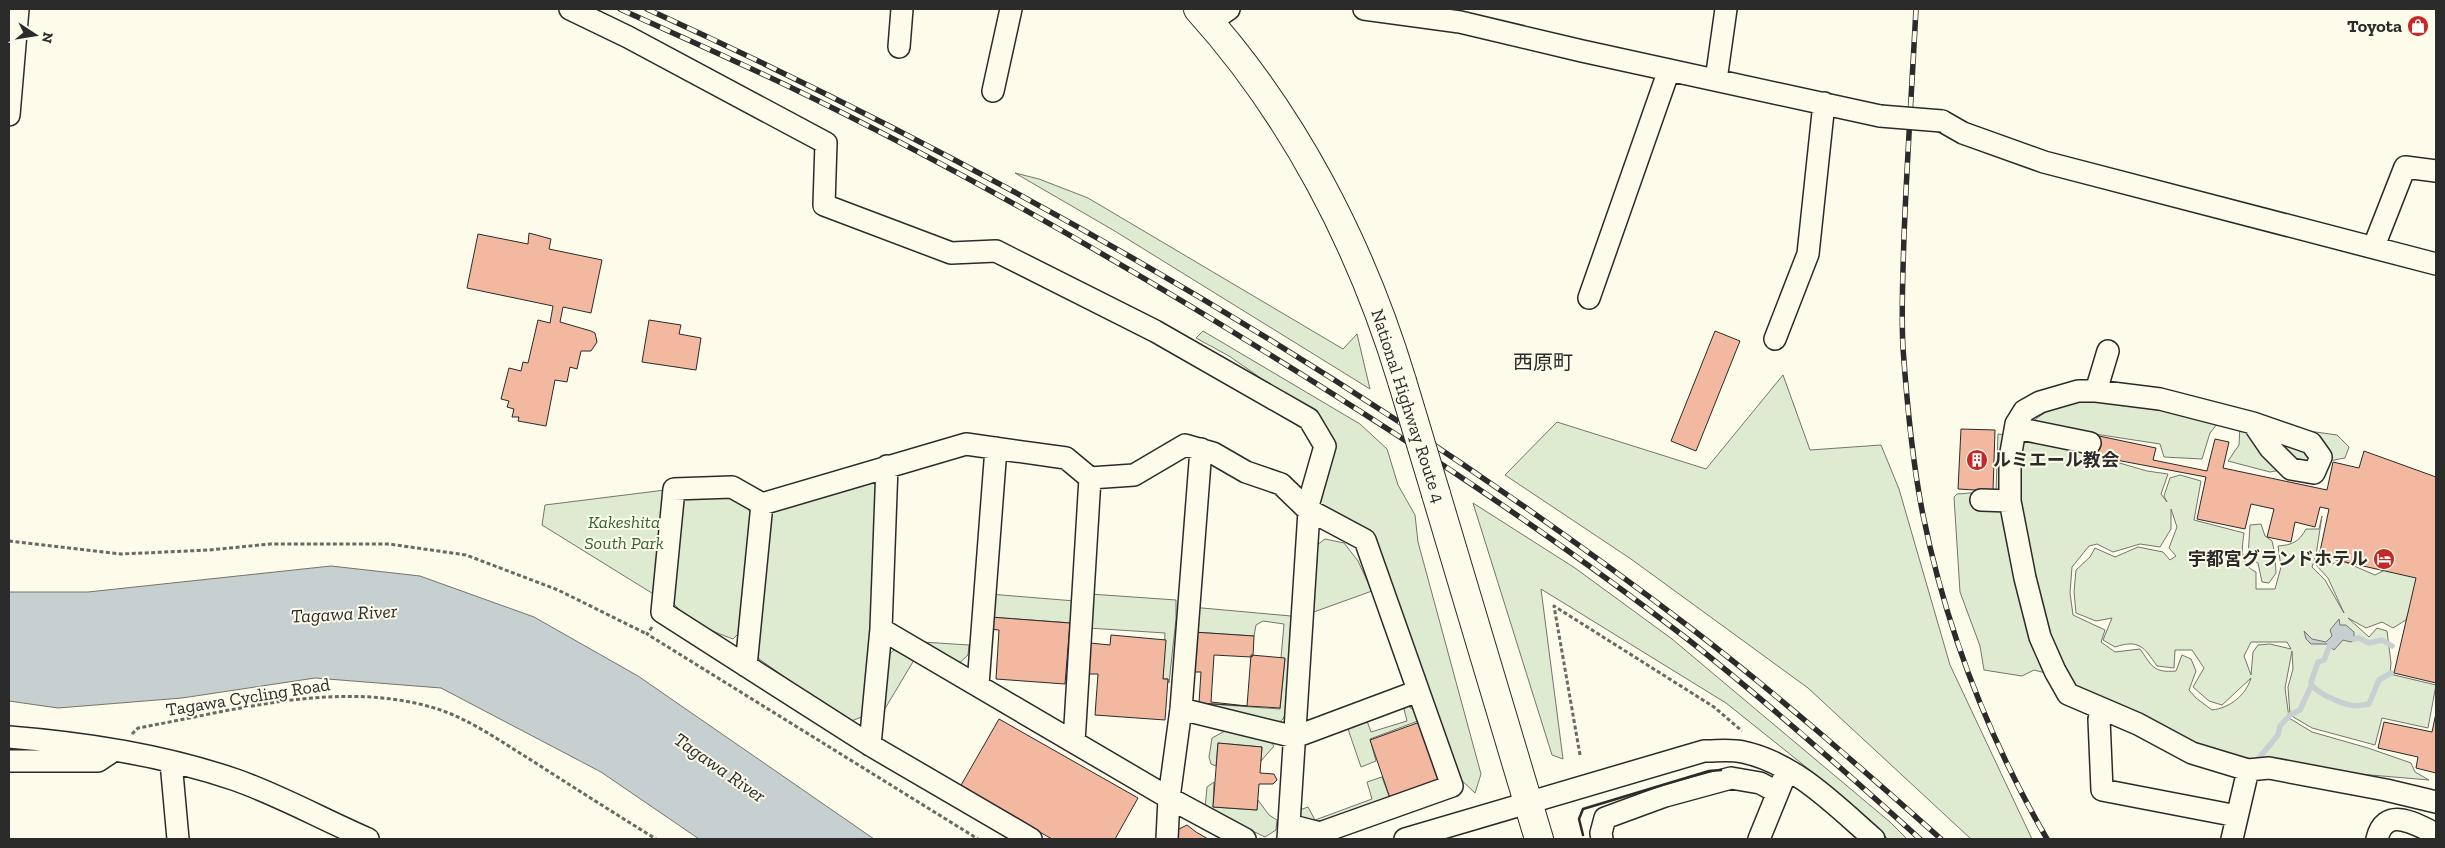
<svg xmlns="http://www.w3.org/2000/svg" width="2445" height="848" font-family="'Zilla Slab','Noto Sans JP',serif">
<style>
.green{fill:#deebd1;stroke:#74746e;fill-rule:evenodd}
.water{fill:#c7d0d0;stroke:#74746e}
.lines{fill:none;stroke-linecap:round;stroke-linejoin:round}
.stream{stroke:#c7d0d0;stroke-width:5.5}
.building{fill:#f2b8a0;stroke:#2b2b2b}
.minor-casing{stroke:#2b2b2b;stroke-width:24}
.highway-casing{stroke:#2b2b2b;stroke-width:30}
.path{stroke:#6a6964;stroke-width:3;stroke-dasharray:4 2.5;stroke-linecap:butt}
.minor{stroke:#fdfbea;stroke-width:21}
.highway{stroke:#fdfbea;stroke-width:28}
.rail-casing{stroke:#2b2b2b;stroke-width:5.5}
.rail{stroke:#fdfbea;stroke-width:4;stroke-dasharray:11;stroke-linecap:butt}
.minor-bridge-casing{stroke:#2b2b2b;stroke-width:24;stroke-linecap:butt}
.highway-bridge-casing{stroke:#2b2b2b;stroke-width:30;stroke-linecap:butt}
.minor-bridge{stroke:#fdfbea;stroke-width:21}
.highway-bridge{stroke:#fdfbea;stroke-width:28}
.wall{stroke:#2b2b2b;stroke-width:2.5}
.labels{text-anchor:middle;stroke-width:4;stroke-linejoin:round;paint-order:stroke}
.poi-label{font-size:18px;font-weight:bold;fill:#2b2b2b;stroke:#fdfbea;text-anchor:end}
.street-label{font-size:18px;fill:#2b2b2b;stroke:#fdfbea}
.park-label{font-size:18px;font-style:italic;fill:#34623c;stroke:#fdfbea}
.water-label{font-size:19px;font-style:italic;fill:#2b2b2b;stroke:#fdfbea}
.quarter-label{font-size:20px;fill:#2b2b2b;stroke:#fdfbea}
</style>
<rect width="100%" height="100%" fill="#fdfbea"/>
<path class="green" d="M 1015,173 L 1039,179 L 1088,198 L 1343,349 L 1357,334 L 1370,389 L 1113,230 Z
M 1203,331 L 1360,424 L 1387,449 L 1398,485 L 1415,515 L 1418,542 L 1481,774 L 1475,793 L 1456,775 L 1368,533 L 1315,506 L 1318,418 L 1229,356 L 1196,338 Z
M 1783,375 L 1810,450 L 1881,445 L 1899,489 L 1950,665 L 2032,839 L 1971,839 L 1808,688 L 1631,559 L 1505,475 L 1557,422 L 1706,469 Z
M 2078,391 L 2122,405 L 2337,435 L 2349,447 L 2345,458 L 2270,472 L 2228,461 L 2239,445 L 2240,425 L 2221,419 L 2210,433 L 2202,459 L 2164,457 L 2160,444 L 2095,434 L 2092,455 L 2147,471 L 2168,474 L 2161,494 L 2167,502 L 2164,496 L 2170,478 L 2180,475 L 2201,481 L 2194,520 L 2244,533 C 2242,548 2239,564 2256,572 L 2256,589 L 2275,589 L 2281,567 L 2278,546 C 2292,545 2299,542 2306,529 L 2319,529 L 2322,516 L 2316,555 L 2312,567 L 2325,580 L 2344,613 L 2328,578 L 2316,565 L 2345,562 L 2375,575 L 2397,564 L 2419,580 L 2406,620 L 2393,628 L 2382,622 L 2366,628 L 2348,618 L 2369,637 L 2377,628 L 2387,631 L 2391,663 L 2390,674 L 2436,685 L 2428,728 L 2382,718 L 2375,745 L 2312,728 L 2290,715 L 2288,687 L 2293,669 L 2292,651 L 2285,688 L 2289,718 L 2312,732 L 2368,748 L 2411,763 L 2415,772 L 2429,780 L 2359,774 L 2326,777 L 2191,747 L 2108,706 L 2061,677 L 2034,670 L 2022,676 L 1984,670 L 1980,646 L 1960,592 L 1954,497 L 1957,494 L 1996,491 L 1998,434 L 2021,437 L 2037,418 ZM 2171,509 L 2177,527 L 2169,548 L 2176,556 L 2170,560 L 2163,552 L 2138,547 L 2115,557 L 2095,548 L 2090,557 L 2076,570 L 2074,592 L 2076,613 L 2096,621 L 2112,618 L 2103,640 L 2115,647 C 2139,639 2144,647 2157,666 L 2174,668 L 2175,650 L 2192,650 L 2204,668 L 2193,687 L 2209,701 L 2222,705 L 2251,678 C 2246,695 2230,708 2212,710 L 2196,698 L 2189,690 L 2196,671 L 2191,659 L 2182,655 L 2176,671 C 2153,673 2152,666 2140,649 L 2115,652 L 2101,642 L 2105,630 L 2073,615 L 2070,593 L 2072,567 L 2089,546 L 2097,544 L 2113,552 L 2140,544 L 2160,547 L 2171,529 ZM 2251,642 L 2287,642 L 2291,649 L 2270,644 L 2258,645 L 2253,652 L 2251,675 L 2244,656 Z
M 873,478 L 882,485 L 864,716 L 849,722 L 759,659 L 755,647 L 767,517 L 773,509 Z
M 665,490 L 655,595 L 542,525 L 545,505 Z
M 732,497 L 742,501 L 753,516 L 741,631 L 733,639 C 711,631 680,618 669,596 L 677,506 L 685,498 Z
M 1473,503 L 1575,568 L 1672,639 L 1890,822 L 1907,839 L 1888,839 L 1831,787 L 1726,703 L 1541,589 L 1563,759 L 1552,755 Z
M 2261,524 L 2265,536 L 2272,541 L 2275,554 L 2276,573 L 2269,583 L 2262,582 L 2258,563 L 2248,557 L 2250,525 Z
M 1325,539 L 1344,543 L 1358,561 L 1372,591 L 1311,613 L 1313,548 Z
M 989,594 L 1075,601 L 1072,623 L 990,617 Z
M 1090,594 L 1176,600 L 1176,619 L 1169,683 L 1168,679 L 1163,679 L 1165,633 L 1088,628 Z
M 1191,607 L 1291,616 L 1286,712 L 1283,719 L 1274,727 L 1196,703 L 1280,709 L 1285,659 L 1281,658 L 1284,624 L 1263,621 L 1256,625 L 1254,636 L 1193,632 Z
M 922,642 L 969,645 L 968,655 L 956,666 Z
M 894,650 L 914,660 L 880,717 L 886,657 Z
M 1408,706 L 1414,710 L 1418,721 L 1370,739 L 1376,761 L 1361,767 L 1348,729 L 1367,721 L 1371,732 L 1407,721 L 1404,709 Z
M 1225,731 L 1271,742 L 1274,746 L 1261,761 L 1262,747 L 1218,743 L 1216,766 L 1211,764 L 1209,757 L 1212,738 Z
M 1382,777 L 1390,799 L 1333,824 L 1304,825 L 1294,812 L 1308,807 L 1315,820 L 1372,799 L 1367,782 Z
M 1214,782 L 1213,807 L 1257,810 L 1258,800 L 1269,815 L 1277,820 L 1276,830 L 1265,837 L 1205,808 L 1207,787 Z"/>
<path class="water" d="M 331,566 L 420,576 L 534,617 L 638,676 L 874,839 L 699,839 L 601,772 L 441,688 L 315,678 L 182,698 L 58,708 L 9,701 L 9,592 L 88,592 Z
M 2339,619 L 2340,625 L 2346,625 L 2354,632 L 2354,640 L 2351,642 L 2343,640 L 2334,650 L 2327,644 L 2311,644 L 2306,639 L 2304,631 L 2312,639 L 2326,642 L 2332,636 L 2330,630 Z"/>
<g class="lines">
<path class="stream" d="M 2354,639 L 2359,638 L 2369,643 L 2382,640 L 2392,646
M 2330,645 L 2324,660 L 2318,662 L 2311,682 C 2312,692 2341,703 2350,705 C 2356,707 2364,705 2369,704 L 2379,680 L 2391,673
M 2254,764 L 2278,735 L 2280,726 L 2290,715 L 2300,710 L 2311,686"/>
</g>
<path class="building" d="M 529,233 L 551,239 L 549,249 L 602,260 L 591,313 L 563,307 L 560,322 L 591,331 L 595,333 L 597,342 L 591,351 L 581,351 L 577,369 L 570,367 L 567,382 L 555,380 L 546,426 L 518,421 L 519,417 L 512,417 L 514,409 L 507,407 L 509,401 L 501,399 L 509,368 L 521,371 L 523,362 L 528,363 L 538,320 L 550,323 L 553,306 L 467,288 L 478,234 L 528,244 Z
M 649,320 L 681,325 L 679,334 L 701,338 L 696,370 L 642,362 Z
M 1715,331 L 1740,341 L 1696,451 L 1671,441 Z
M 1961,429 L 1995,430 L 1993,491 L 1958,489 Z
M 2099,436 L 2156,448 L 2153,460 L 2207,471 L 2215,439 L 2229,442 L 2223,468 L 2327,490 L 2333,462 L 2359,468 L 2364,451 L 2436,477 L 2436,683 L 2394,673 L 2416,578 L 2319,556 L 2329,509 L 2320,507 L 2315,527 L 2295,522 L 2291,542 L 2267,537 L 2274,509 L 2251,504 L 2245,529 L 2197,519 L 2206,477 L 2095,456 Z
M 990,617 L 1070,623 L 1065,684 L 996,679 L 999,630 L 989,629 Z
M 1193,632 L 1254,636 L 1253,656 L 1251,657 L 1214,655 L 1211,702 L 1247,706 L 1199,703 L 1201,672 L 1191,672 Z
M 1111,635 L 1166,640 L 1163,679 L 1168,679 L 1165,720 L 1095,715 L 1098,674 L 1087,674 L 1090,643 L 1110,645 Z
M 1251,655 L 1285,658 L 1280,708 L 1247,706 Z
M 2436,713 L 2436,773 L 2416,768 L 2418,757 L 2378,748 L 2384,722 L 2432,732 Z
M 999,719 L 1138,798 L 1115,839 L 1052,839 L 960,787 Z
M 1420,722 L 1440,780 L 1390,798 L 1370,740 Z
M 1218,743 L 1262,747 L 1260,773 L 1274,774 L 1277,780 L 1273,784 L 1259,784 L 1257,810 L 1213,807 Z
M 1187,825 L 1196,832 L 1208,839 L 1177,839 L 1177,830 Z"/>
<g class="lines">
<g class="minor-casing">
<path id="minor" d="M 570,9 L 628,37 L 826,143 L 824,205 L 951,253 L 996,251 L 1155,331 L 1309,419 L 1325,446 L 1307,509 L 1365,540 L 1452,786 L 1320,833 L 1289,825
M 1364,9 L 1460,22 L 1582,51 L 1880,116
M 1210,22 L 1229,9
M 899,47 L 902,9
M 1716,80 L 1726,9
M 993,91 L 1011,9
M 9,115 L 18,9
M 1942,121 L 1963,133 L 2044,162 L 2436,264
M 2374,246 L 2405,167 L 2436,171
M 1589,298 L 1669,70
M 1775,339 L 1808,254 L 1824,103
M 2096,391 L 2108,351
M 2253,423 L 2270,448 L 2291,469 L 2314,473 L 2321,457 L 2311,443 L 2253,423 L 2160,399 L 2096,391 L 2078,391 L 2040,402 L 2024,411 L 2016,424 L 2010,458 L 2010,501 L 2025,578 L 2040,637 L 2055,671 L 2068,694 L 2138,724 L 2192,753 L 2248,770 L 2269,768 L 2386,790 L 2436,802
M 2016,428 L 2090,443
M 1981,500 L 2010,501
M 881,629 L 1169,798 L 1245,839
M 746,666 L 762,504
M 978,685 L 996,448
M 1181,709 L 1295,737 L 1418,691
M 2099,719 L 2102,790 L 2237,816
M 9,737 C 85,743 163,755 236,780 C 281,796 324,820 368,839
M 1074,742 L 1090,478
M 870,745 L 881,629 L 887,466
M 9,761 L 98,761 L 110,753
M 171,762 L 178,839
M 1031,839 L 870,745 L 662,612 L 674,489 L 732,487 L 762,504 L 966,444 L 1066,458 L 1090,478 L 1134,475 L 1185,445 L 1213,453 L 1246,472 L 1281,484 L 1309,511 L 1288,839
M 1167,839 L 1169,798 L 1181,709 L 1201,449
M 1405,839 L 1704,751 C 1717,751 1731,749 1743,752 C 1795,763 1836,806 1874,839
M 1602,839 L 1601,833 L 1605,818 L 1665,796 L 1731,778 L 1760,783 L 1777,792
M 1759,839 L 1783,780
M 2232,839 L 2248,770
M 2377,839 C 2385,805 2416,824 2436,834"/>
</g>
<g class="highway-casing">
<path id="highway" d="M 1198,9 C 1293,114 1361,245 1402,381
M 1436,494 L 1539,839"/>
</g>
<path class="path" d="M 9,541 L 121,554 L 209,550 L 270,544 L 389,544 L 466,555 L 558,590 L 647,634
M 652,627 L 647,634 L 978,839
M 132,734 L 138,728 C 233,711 336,680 431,707 C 467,717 500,741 531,760 C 573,787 614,813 656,839
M 1580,755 L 1554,606 L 1714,707 L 1742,731"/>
<use href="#minor" class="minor"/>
<use href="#highway" class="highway"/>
<g class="rail-casing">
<path id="rail" d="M 620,9 C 677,35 734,60 790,87 C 951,165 1107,254 1259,348 C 1407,439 1553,535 1690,641 C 1769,704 1845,771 1920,839
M 647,9 C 1016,177 1369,383 1692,629 C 1778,695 1860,767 1941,839
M 1916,9 C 1912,85 1907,160 1904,236 C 1903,273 1901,311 1903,348 C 1907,404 1912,461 1923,515 C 1946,628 1989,739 2047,839"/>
</g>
<use href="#rail" class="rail"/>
<g class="minor-bridge-casing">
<path id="minor-bridge" d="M 1880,116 L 1942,121"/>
</g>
<g class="highway-bridge-casing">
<path id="highway-bridge" d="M 1402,381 L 1436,494"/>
</g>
<use href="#minor-bridge" class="minor-bridge"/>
<use href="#highway-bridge" class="highway-bridge"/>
<path class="wall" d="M 1583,835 L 1579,819 L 1583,809 L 1709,771 L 1721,770"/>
</g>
<defs>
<g id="shop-disc" transform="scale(1.125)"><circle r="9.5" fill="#c62828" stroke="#fdfbea"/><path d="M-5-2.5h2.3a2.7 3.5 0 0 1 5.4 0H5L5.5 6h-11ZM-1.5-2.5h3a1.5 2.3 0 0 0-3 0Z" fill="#fff"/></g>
<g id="building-disc" transform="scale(1.125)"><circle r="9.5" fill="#c62828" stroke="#fdfbea"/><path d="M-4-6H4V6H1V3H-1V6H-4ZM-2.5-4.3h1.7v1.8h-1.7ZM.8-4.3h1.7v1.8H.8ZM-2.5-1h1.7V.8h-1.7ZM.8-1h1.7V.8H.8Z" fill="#fff"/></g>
<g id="hotel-disc" transform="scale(1.125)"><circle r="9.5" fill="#c62828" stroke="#fdfbea"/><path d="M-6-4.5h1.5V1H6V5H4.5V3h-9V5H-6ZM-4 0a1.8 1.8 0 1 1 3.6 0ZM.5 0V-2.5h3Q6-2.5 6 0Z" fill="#fff"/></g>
</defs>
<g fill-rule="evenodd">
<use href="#shop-disc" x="2418" y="26"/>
<use href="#building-disc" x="1977" y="460"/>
<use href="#hotel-disc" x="2384" y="559"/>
</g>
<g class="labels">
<g class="poi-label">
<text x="2402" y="32">Toyota</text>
<text x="1993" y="466" text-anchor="start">ルミエール教会</text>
<text x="2368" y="565">宇都宮グランドホテル</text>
</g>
<g class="street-label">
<text transform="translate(1408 406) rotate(72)" y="6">National Highway Route 4</text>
<text transform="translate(248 697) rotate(-9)" y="6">Tagawa Cycling Road</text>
</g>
<g class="park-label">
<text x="624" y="528">Kakeshita<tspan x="624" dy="21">South Park</tspan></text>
</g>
<g class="water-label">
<text transform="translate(344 613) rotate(-3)" y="7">Tagawa River</text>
<text transform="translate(720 767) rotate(35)" y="7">Tagawa River</text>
</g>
<g class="quarter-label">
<text x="1543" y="369">西原町</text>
</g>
</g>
<rect width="2445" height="848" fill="none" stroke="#2b2b2b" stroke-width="20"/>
<g transform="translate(35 35) rotate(102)" stroke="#fdfbea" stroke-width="4" paint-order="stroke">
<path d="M0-4L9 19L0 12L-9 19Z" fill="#2b2b2b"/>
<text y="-8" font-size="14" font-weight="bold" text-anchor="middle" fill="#2b2b2b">N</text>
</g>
</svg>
